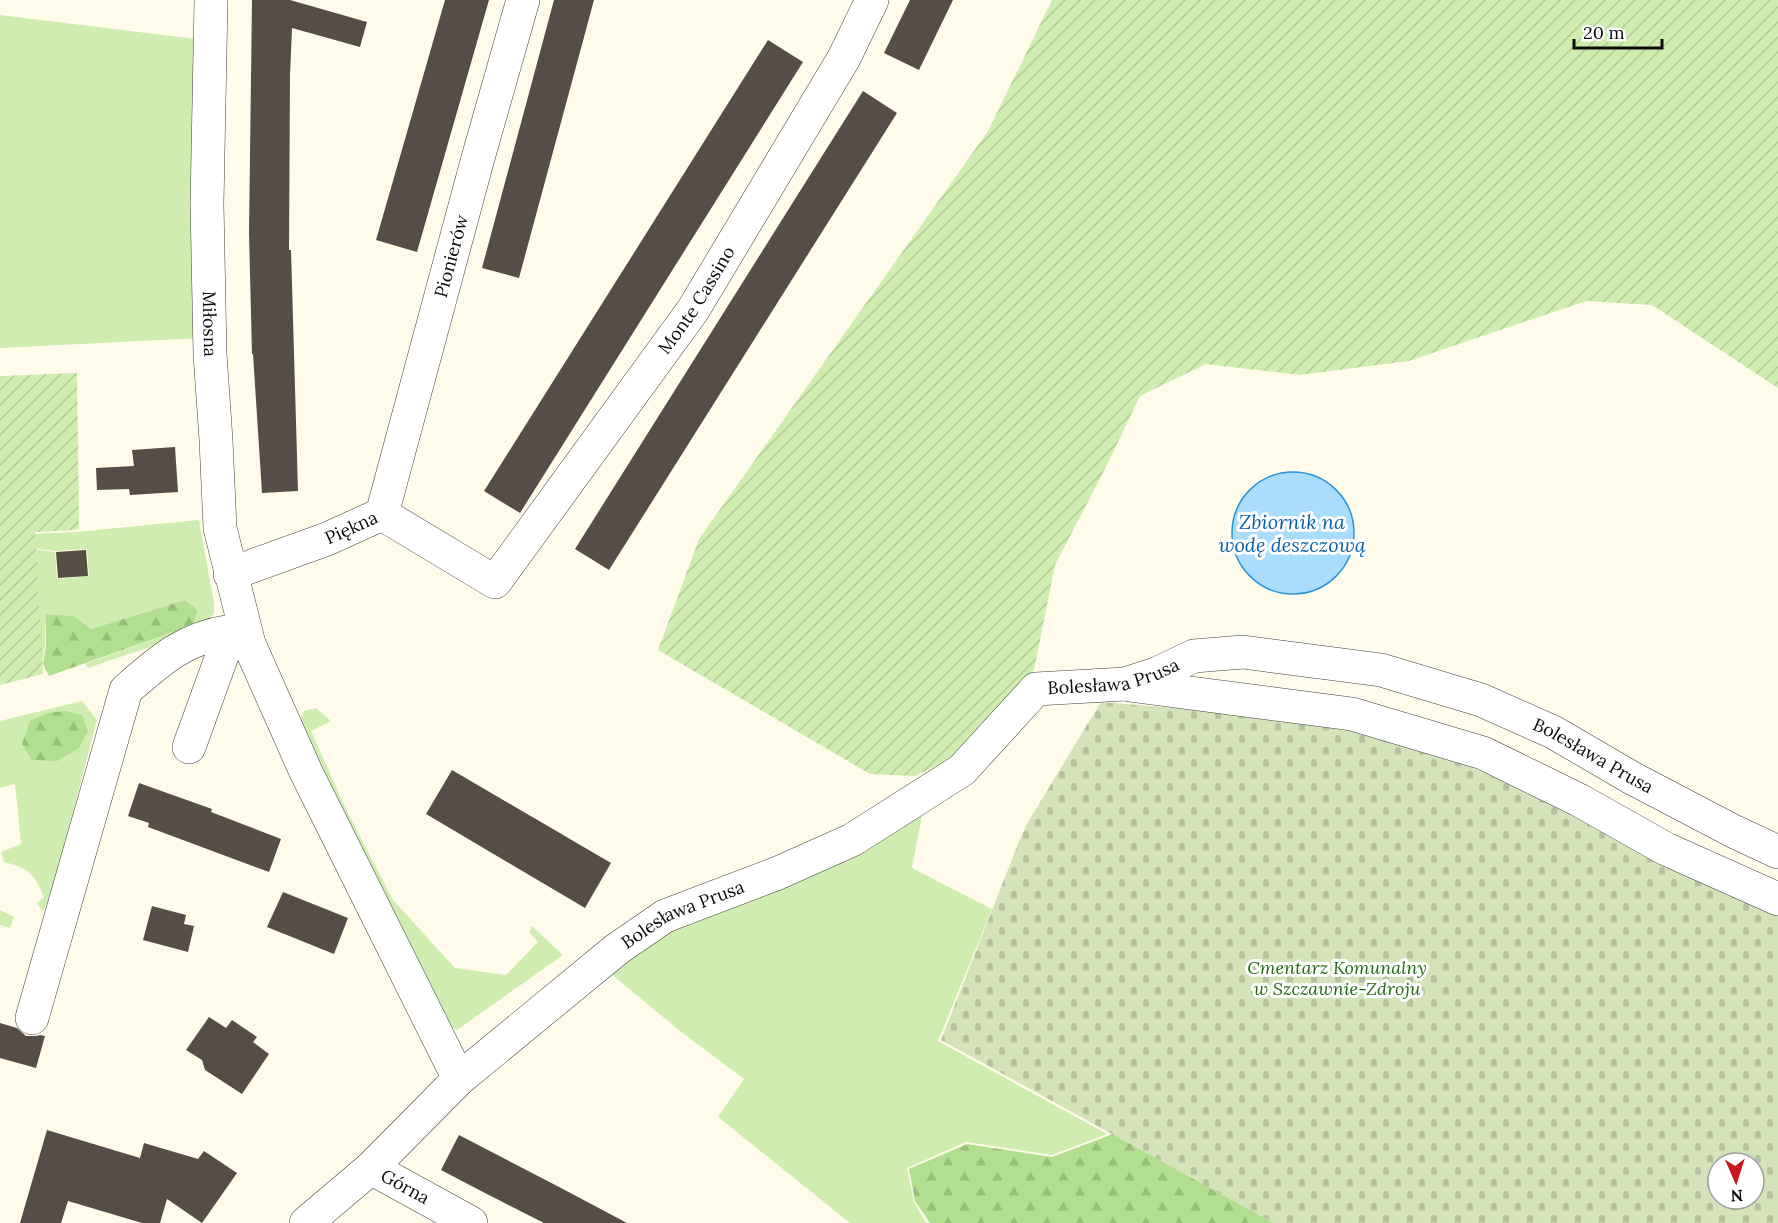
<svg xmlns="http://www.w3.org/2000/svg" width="1778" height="1223" font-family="Lora,serif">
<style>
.grass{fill:#d0edb1}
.forest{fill:url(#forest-firs)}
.cemetery{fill:url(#cemetery-stones);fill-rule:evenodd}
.garden{fill:url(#garden-furrows)}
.water{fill:#aaddfc;stroke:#2a92da;stroke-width:1.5}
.building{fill:#564d47}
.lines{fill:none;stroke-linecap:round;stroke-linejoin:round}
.minor-casing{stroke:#3f3f3f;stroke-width:34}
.minor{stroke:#fff;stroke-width:33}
.labels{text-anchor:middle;stroke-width:6;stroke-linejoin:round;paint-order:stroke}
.street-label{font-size:18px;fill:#0c0c0c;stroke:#fff}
.park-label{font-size:18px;font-style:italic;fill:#276917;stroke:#fff}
.water-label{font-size:20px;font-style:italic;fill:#0a62a9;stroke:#fff}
</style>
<defs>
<pattern id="forest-firs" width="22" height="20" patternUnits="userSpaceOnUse" patternTransform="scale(1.5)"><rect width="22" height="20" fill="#b2df8f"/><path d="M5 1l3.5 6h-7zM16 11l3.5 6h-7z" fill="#98be7a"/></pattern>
<pattern id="cemetery-stones" width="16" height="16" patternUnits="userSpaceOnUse" patternTransform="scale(1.5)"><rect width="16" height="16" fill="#d5e3ba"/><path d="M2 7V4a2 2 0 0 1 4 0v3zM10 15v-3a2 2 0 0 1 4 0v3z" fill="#b6c29f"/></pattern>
<pattern id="garden-furrows" width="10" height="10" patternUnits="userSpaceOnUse" patternTransform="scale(1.5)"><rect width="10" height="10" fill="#d0edb1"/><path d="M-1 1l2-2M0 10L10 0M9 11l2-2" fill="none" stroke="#b1ca97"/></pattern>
</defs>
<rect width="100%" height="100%" fill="#fffbeb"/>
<path class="grass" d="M 0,15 L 204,40 L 202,338 L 0,348 Z
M 199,520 L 214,602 L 214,614 C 192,637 120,656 88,668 L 85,664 L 193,625 L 198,610 L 185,600 L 91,629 L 74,616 L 46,614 L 45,645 L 42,664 L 32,549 L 55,552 L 57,579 L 89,576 L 87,549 L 55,551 L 32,548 L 32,534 L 76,532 Z
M 82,701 L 97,720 L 54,885 L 43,912 L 37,903 L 44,897 C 33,872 30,869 4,862 L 1,852 L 21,844 L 15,784 L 0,788 L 0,721 Z
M 316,708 L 331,721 L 311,731 L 346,809 L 393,900 L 455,968 L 506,975 L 538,942 L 529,932 L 532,926 L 563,955 L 457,1030 L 452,1028 L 299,722 L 304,711 Z
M 922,815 L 912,868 L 992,909 L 938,1041 L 1107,1134 L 1052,1155 L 966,1142 L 907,1168 L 914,1202 L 926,1223 L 850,1223 L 718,1117 L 744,1079 L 680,1031 L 611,974 L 658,935 Z
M 0,910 L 14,917 L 10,928 L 0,925 Z"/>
<path class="forest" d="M 185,600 L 198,610 L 193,625 L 49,676 L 43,664 L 46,645 L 46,614 L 74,616 L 91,629 Z
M 65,711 L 82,715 L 88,731 L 79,748 L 57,761 L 32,760 L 22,744 L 30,721 L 47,713 Z
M 1113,1134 L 1274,1223 L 930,1223 L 915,1201 L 909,1169 L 967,1144 L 1052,1157 Z"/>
<path class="cemetery" d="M 1101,702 L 1250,714 L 1356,729 L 1426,748 L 1487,774 L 1778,908 L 1778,1223 L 1274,1223 L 941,1040 L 1020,839 L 1028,822 ZM 1718,1163 L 1754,1163 L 1754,1199 L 1718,1199 Z"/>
<path class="garden" d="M 1052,0 L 1778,0 L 1778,388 L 1652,305 L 1586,301 L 1409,361 L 1299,375 L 1206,364 L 1140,396 L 1107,465 L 1055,565 L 1034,670 L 958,755 L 915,776 L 870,774 L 658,650 L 699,539 L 988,131 Z
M 77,373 L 79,529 L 76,529 L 75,530 L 35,532 L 43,674 L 0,685 L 0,376 Z"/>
<path class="water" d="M1232 533a61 61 0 1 1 122 0a61 61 0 1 1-122 0Z"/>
<path class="building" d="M 252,0 L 290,0 L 367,22 L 360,47 L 292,28 L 290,75 L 289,250 L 291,250 L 298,491 L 262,493 L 253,354 L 252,354 L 249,233 Z
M 445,0 L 489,0 L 417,252 L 376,240 Z
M 554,0 L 594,0 L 519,278 L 482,268 Z
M 910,0 L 953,0 L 919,70 L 884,53 Z
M 768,40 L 803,62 L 520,513 L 484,491 Z
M 863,91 L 897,113 L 609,570 L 575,549 Z
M 175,447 L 178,492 L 130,495 L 129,489 L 97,490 L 96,468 L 134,466 L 132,450 Z
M 86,550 L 88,576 L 58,578 L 56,552 Z
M 452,770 L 611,863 L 585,908 L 426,814 Z
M 139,783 L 212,809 L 211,812 L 281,839 L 269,872 L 148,827 L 149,823 L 128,816 Z
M 283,892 L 348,918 L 334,954 L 267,927 Z
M 152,906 L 186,915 L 184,924 L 194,926 L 188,952 L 143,940 Z
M 209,1017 L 226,1028 L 232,1020 L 257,1037 L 253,1042 L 269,1054 L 242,1094 L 205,1070 L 202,1060 L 186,1050 Z
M 0,1023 L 17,1028 L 26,1036 L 36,1036 L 40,1035 L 45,1036 L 36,1068 L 0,1058 Z
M 47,1130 L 140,1158 L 144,1143 L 198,1159 L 204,1151 L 237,1173 L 202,1223 L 167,1199 L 160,1223 L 142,1223 L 68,1201 L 61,1223 L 20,1223 Z
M 459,1135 L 561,1188 L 627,1223 L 544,1223 L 483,1192 L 441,1170 Z"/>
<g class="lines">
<g class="minor-casing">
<g id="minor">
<path id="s1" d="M 211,0 L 207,204 L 210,354 L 216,440 L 220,528 L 249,644 L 306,772 L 459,1079"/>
<path id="s2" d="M 382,514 L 478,158 L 523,0"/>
<path id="s3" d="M 230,574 L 327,539 L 382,514 L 495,582 L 693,310 L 844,58 L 872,0"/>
<path d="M 1129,685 L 1352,714 L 1483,753 L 1579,800 L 1666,849 L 1778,899"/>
<path d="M 189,747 L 231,631"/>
<path d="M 32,1018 L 126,690 C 160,660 184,638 231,631 L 249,644"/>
<path id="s4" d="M 371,1168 L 471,1223"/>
<path id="s5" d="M 306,1223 L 371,1168 L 459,1079 L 617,949 L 665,916 L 778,873 L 852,840 L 962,770 L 1036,689 L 1125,684 L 1156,674 L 1194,656 L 1243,652 L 1381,670 L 1481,700 L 1553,732 L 1632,778 L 1733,831 L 1778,852"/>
</g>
</g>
<use href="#minor" class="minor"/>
</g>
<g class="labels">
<g class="street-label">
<text dy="6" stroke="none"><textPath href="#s2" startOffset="267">Pionierów</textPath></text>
<text dy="6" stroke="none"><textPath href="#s3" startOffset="642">Monte Cassino</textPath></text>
<text dy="6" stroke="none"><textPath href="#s1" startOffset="324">Miłosna</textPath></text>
<text dy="6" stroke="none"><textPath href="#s3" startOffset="130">Piękna</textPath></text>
<text dy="6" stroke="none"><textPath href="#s5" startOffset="994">Bolesława Prusa</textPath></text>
<text dy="6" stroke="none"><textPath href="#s5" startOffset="1497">Bolesława Prusa</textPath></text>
<text dy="6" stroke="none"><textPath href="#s5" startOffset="490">Bolesława Prusa</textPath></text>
<text dy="6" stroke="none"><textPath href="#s4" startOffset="39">Górna</textPath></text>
</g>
<g class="park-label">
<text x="1337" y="974">Cmentarz Komunalny<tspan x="1337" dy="21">w Szczawnie-Zdroju</tspan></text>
</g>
<g class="water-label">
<text x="1292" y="529">Zbiornik na<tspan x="1292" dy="23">wodę deszczową</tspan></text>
</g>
</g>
<g transform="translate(1736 1181) rotate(177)"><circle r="28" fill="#ffffff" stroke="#9e9e9e" stroke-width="1.5"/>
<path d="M0-4.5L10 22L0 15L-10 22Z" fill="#c8181f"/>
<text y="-9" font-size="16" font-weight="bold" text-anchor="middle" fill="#0c0c0c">N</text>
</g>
<path d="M1574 39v9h88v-9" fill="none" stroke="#0c0c0c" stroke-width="3"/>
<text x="1583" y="39" font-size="18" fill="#0c0c0c" stroke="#ffffff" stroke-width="4.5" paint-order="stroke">20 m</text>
</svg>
